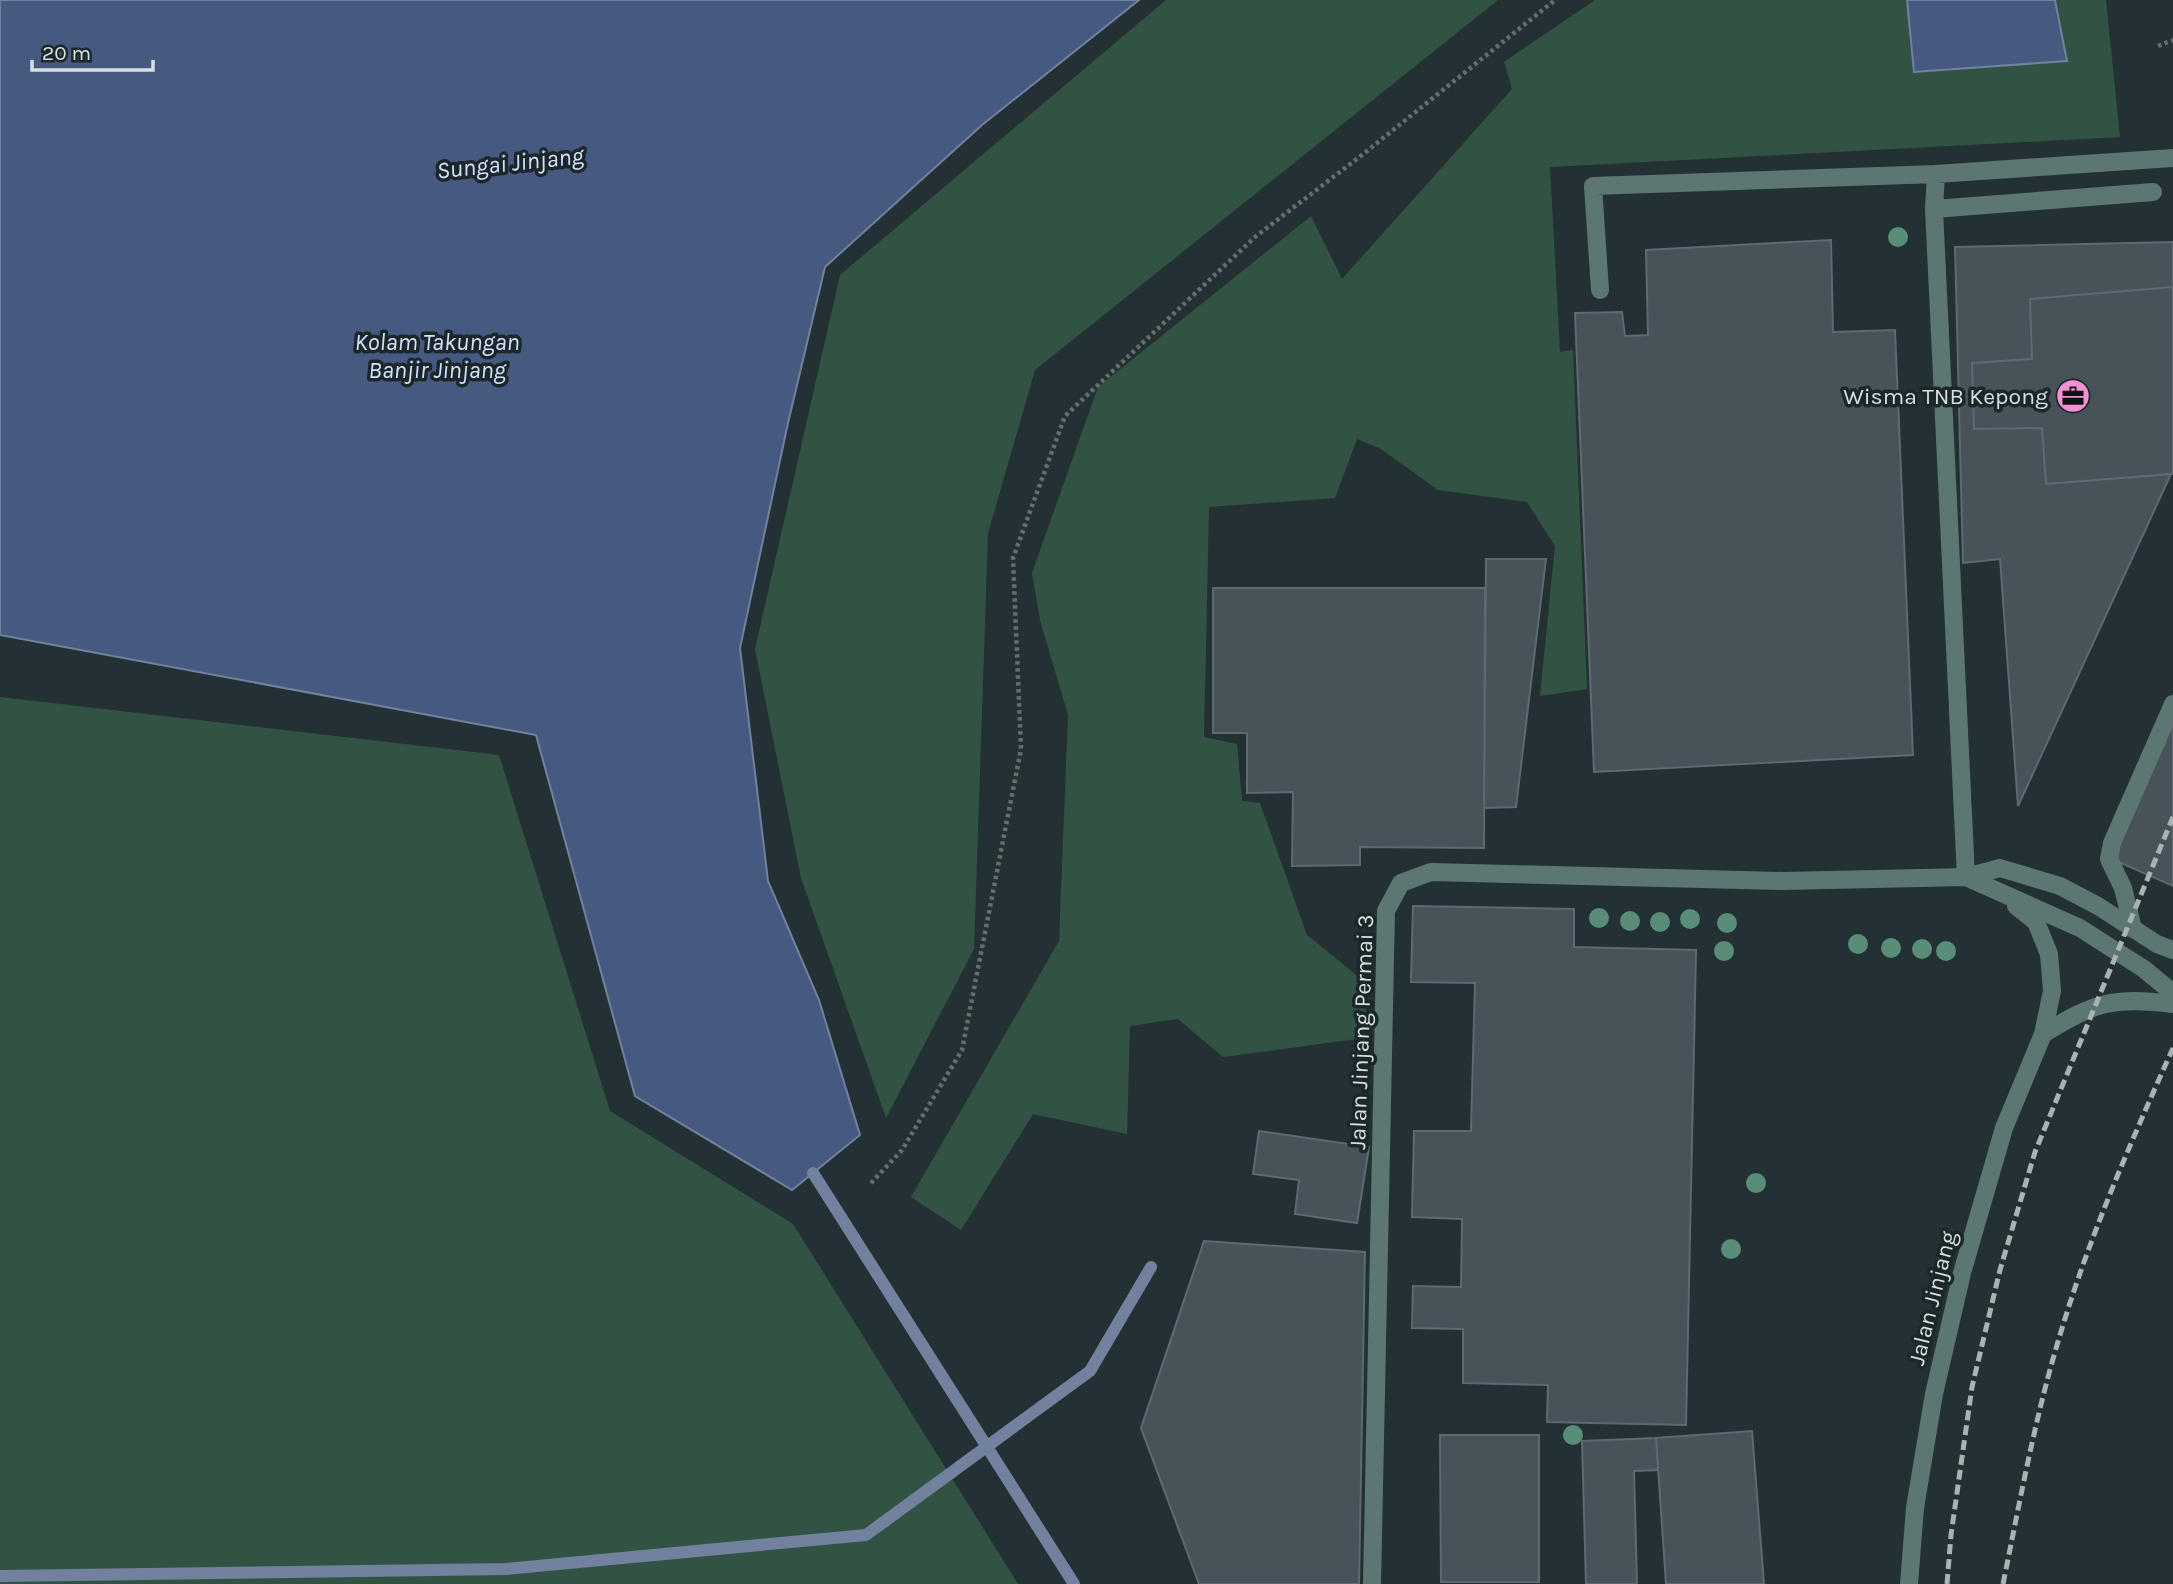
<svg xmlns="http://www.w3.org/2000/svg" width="2173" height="1584" font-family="Karla,sans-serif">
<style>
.green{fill:#325344}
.water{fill:#465981;stroke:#72819e;stroke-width:2}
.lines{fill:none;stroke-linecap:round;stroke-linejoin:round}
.stream{stroke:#72819e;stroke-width:12}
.building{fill:#475259;stroke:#5e6971;stroke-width:2}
.path{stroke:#636e71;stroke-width:4.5;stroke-dasharray:3.5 3.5;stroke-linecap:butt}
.minor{stroke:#5b7673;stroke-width:18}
.rail{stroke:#a9b2b5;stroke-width:5;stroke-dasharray:10 5;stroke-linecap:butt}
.tree{fill:#598d7a}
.labels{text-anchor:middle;stroke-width:7;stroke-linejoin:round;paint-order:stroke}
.poi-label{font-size:23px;fill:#d7dfe1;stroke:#1b272a;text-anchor:end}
.street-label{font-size:23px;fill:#d7dfe1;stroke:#1b272a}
.water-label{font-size:24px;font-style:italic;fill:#d4e1fc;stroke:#1b272a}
</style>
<rect width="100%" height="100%" fill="#243134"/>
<path class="green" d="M 1166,0 L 1498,0 L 1035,370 L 988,533 L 974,949 L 886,1118 L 801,878 L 755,649 L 840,275 Z
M 1595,0 L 2106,0 L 2120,137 L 1550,167 L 1560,352 L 1573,350 L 1587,689 L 1540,696 L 1555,546 L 1527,502 L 1438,490 L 1381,449 L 1357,439 L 1335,498 L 1209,507 L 1204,737 L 1237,744 L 1242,801 L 1260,803 L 1307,935 L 1360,978 L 1371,1037 L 1223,1057 L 1178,1019 L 1130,1026 L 1127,1134 L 1033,1114 L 961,1230 L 911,1197 L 1059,941 L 1068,715 L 1040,620 L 1032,573 L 1098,387 L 1311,216 L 1342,279 L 1512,89 L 1504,62 Z
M 0,697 L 499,755 L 610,1111 L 793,1224 L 1018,1584 L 0,1584 Z"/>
<path class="water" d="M 0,0 L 1139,0 L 982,125 L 825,267 L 788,423 L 740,648 L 768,881 L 819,1000 L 860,1135 L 792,1190 L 635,1096 L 536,735 L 0,635 Z
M 1907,0 L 2055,0 L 2067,61 L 1914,72 Z"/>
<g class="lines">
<path class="stream" d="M 813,1173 L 1074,1584
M 0,1576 L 506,1569 L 866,1535 L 1090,1371 L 1151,1267"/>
</g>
<path class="building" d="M 1831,240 L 1833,332 L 1895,330 L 1913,755 L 1594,772 L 1575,313 L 1622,312 L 1625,336 L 1648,335 L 1646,250 Z
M 2173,242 L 2173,287 L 2030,299 L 2032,359 L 1972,363 L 1974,429 L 2042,428 L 2046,484 L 2171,474 L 2018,806 L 2000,559 L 1963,563 L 1955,247 Z
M 2173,287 L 2173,474 L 2046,484 L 2042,428 L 1974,429 L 1972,363 L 2032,359 L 2030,299 Z
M 1486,559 L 1546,559 L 1516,807 L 1484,808 Z
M 1213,588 L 1485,588 L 1484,848 L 1360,847 L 1360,865 L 1292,866 L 1293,792 L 1247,793 L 1247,733 L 1213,733 Z
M 2173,720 L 2173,886 L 2112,859 Z
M 1413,906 L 1574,909 L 1574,947 L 1696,950 L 1686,1425 L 1547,1422 L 1548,1385 L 1463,1383 L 1463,1329 L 1412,1328 L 1413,1286 L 1461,1287 L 1462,1219 L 1412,1217 L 1414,1131 L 1471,1131 L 1475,983 L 1411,982 Z
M 1259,1131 L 1369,1147 L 1357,1223 L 1295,1214 L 1299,1180 L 1253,1174 Z
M 1204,1241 L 1365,1252 L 1359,1584 L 1199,1584 L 1141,1428 Z
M 1752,1431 L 1764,1584 L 1666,1584 L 1656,1438 Z
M 1440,1435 L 1539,1435 L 1539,1582 L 1441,1582 Z
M 1656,1438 L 1658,1470 L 1634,1471 L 1637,1584 L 1586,1584 L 1582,1441 Z"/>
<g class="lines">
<path class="path" d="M 2158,46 L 2173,40
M 871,1183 L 902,1150 L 962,1050 L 1021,749 L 1013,558 L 1065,416 L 1255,237 L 1362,155 L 1555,0"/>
<path class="minor" d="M 1934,209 L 2153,192
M 1600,290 L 1593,186 L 1936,174
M 2016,906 L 2036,922 L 2049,954 L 2052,991 L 2043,1034 C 2094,1003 2112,996 2173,1004
M 2133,929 L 2123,888 L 2109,859 L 2112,843 L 2173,704
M 2173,950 L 2157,944 L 2098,906 L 2060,886 L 2000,868 L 1966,877 L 2080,928 L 2144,969 L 2173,993
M 1372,1584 L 1386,911 L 1401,883 L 1431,872 L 1783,881 L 1966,877 L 1934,209 L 1936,174 L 2173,158
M 1909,1584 L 1915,1508 L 1934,1394 L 1962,1273 L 2004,1128 L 2043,1034"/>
<path class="rail" d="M 1947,1584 L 1951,1535 L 1972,1387 L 2000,1270 L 2035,1152 L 2173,817
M 2003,1584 C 2020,1501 2035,1417 2060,1335 C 2089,1237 2131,1142 2173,1048"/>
</g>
<g class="tree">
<circle cx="1898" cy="237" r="10"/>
<circle cx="1599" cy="918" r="10"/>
<circle cx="1690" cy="919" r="10"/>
<circle cx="1630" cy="921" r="10"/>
<circle cx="1660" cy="922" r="10"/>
<circle cx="1727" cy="923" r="10"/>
<circle cx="1858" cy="944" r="10"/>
<circle cx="1891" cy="948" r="10"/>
<circle cx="1922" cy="949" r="10"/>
<circle cx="1724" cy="951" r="10"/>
<circle cx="1946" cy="951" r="10"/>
<circle cx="1756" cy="1183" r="10"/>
<circle cx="1731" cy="1249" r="10"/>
<circle cx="1573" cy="1435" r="10"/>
</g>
<defs>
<g id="office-disc" transform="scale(1.75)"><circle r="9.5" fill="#f491d4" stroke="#1b272a"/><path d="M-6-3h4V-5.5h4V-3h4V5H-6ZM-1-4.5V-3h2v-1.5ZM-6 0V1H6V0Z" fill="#111"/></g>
</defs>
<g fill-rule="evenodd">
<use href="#office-disc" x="2073" y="396"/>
</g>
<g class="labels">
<g class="poi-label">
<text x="2048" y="404">Wisma TNB Kepong</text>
</g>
<g class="street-label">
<text transform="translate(1361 1032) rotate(-88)" y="8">Jalan Jinjang Permai 3</text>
<text transform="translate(1932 1298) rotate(-76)" y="8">Jalan Jinjang</text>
</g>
<g class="water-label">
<text transform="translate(510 163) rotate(-6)" y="8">Sungai Jinjang</text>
<text x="437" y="350">Kolam Takungan<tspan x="437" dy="28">Banjir Jinjang</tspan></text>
</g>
</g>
<path d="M32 60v10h121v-10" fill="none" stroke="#d7dfe1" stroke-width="3.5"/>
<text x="42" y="60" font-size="21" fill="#d7dfe1" stroke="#1b272a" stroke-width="5" paint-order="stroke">20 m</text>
</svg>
